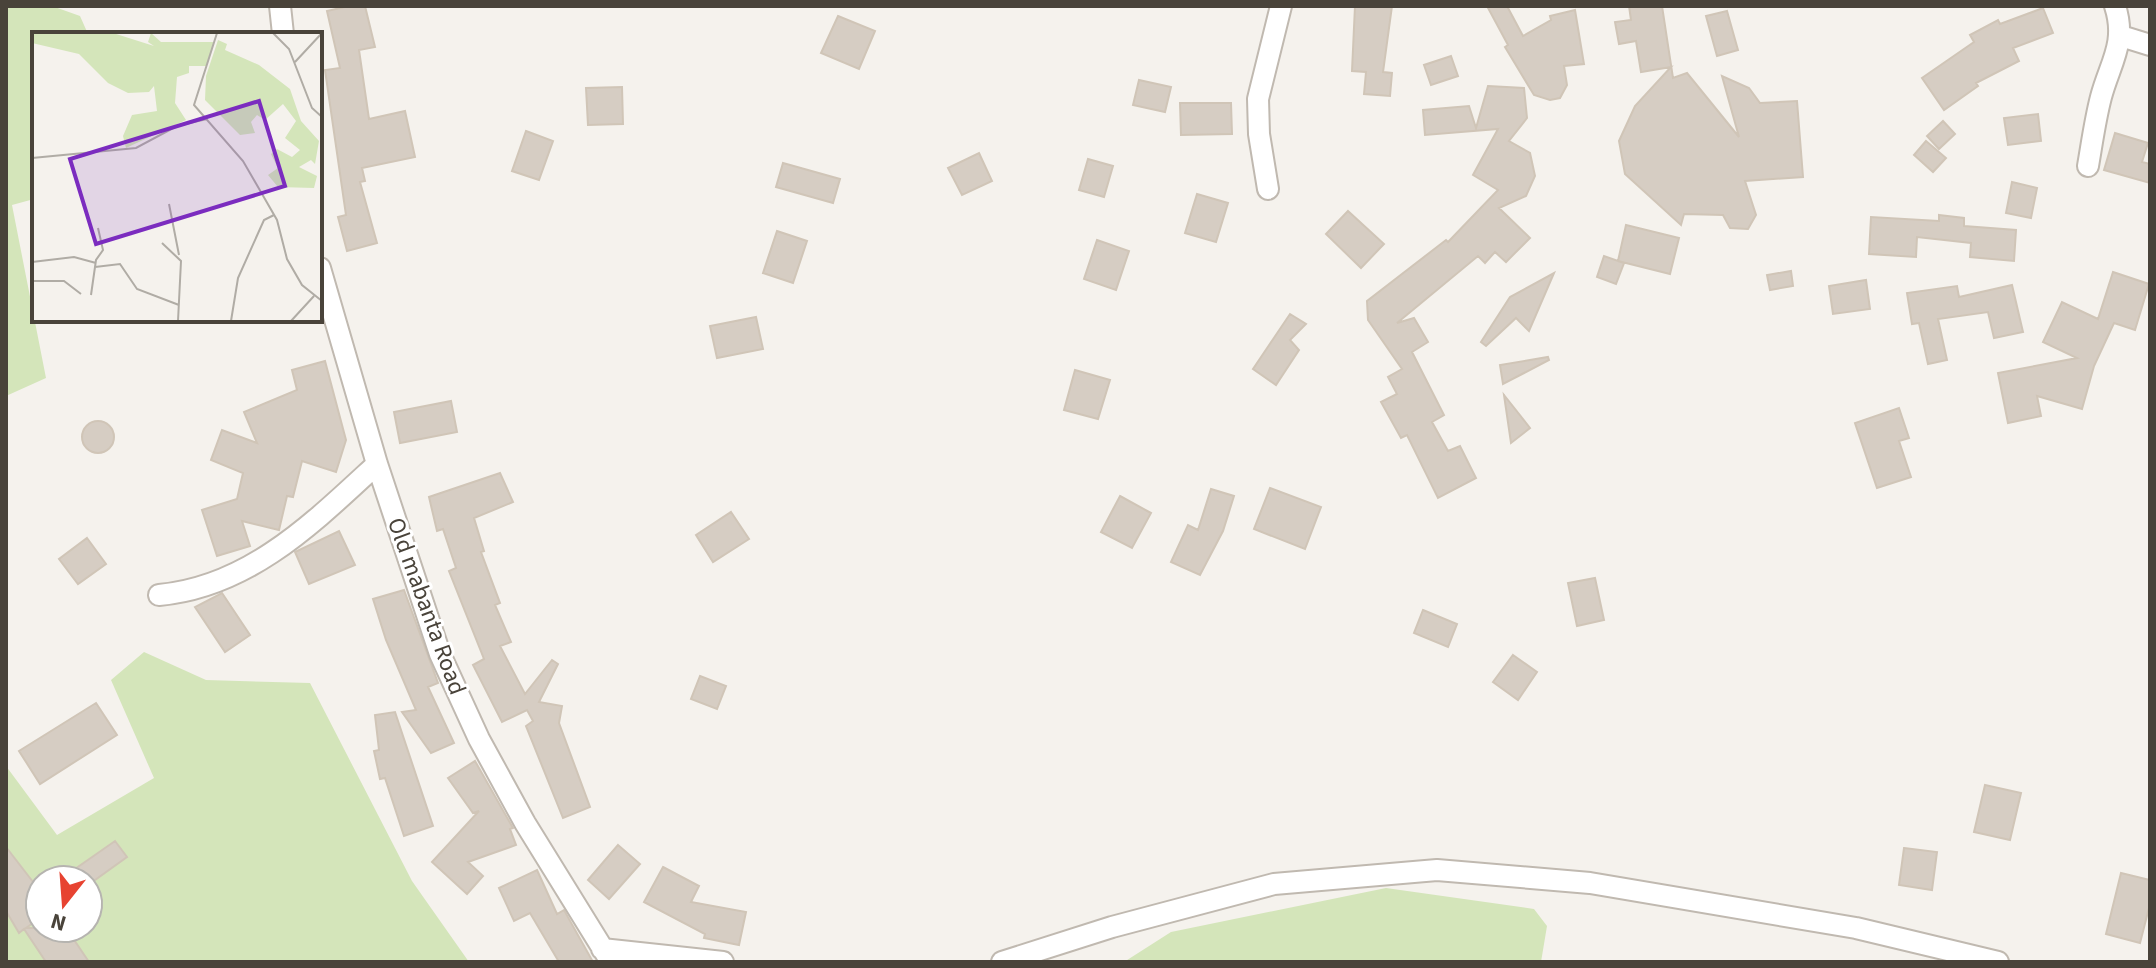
<svg xmlns="http://www.w3.org/2000/svg" width="2156" height="968" font-family="'Source Sans 3',sans-serif">
<style>
.green{fill:#d4e5ba;fill-rule:evenodd}
.building{fill:#d6cdc3;stroke:#d0c5b7;stroke-width:2}
.lines{fill:none;stroke-linecap:round;stroke-linejoin:round}
.street-casing{stroke:#c0b9b0;stroke-width:24}
.street{stroke:#fff;stroke-width:20}
.labels{text-anchor:middle;stroke-width:6;stroke-linejoin:round;paint-order:stroke}
.street-label{font-size:24px;fill:#49433a;stroke:#fff}
.inset-road{fill:none;stroke:#b0aca5;stroke-width:2}
.view{fill:#7b2cbf;fill-opacity:0.15;stroke:#7b2cbf;stroke-width:4}
.inset-edge{fill:none;stroke:#49433a;stroke-width:4}
</style>
<rect width="100%" height="100%" fill="#f5f2ed"/>
<path class="green" d="M 6,6 L 52,6 L 80,16 L 88,34 L 34,34 L 34,199 L 12,205 L 46,378 L 6,396 Z
M 144,652 L 206,680 L 310,683 L 412,881 L 469,962 L 6,962 L 6,766 L 57,835 L 154,778 L 111,680 ZM 40,880 L 88,880 L 88,928 L 40,928 Z
M 1386,888 L 1534,909 L 1547,926 L 1541,962 L 1124,962 L 1171,932 Z"/>
<path class="building" d="M 349,6 L 365,6 L 375,47 L 359,50 L 369,119 L 405,111 L 415,157 L 362,168 L 365,181 L 360,182 L 377,243 L 347,251 L 338,217 L 346,215 L 325,70 L 340,68 L 327,11 Z
M 1355,6 L 1392,6 L 1383,72 L 1392,73 L 1390,96 L 1364,94 L 1366,72 L 1352,71 Z
M 1487,6 L 1507,6 L 1523,36 L 1551,20 L 1550,16 L 1575,10 L 1584,64 L 1564,66 L 1567,85 L 1560,98 L 1550,100 L 1534,95 L 1505,47 L 1508,45 Z
M 1629,6 L 1662,6 L 1673,78 L 1687,73 L 1739,137 L 1722,76 L 1749,88 L 1760,103 L 1797,101 L 1803,177 L 1745,181 L 1756,215 L 1748,229 L 1730,228 L 1723,215 L 1684,214 L 1681,225 L 1625,174 L 1619,141 L 1635,106 L 1671,67 L 1641,72 L 1636,41 L 1619,44 L 1615,22 L 1631,20 Z
M 2043,8 L 2053,33 L 2013,48 L 2019,61 L 1976,83 L 1978,86 L 1944,110 L 1922,78 L 1974,42 L 1970,35 L 1998,20 L 2000,24 Z
M 1727,11 L 1738,50 L 1717,56 L 1706,16 Z
M 838,16 L 875,31 L 859,69 L 821,53 Z
M 1451,56 L 1458,76 L 1431,85 L 1424,65 Z
M 1139,80 L 1171,87 L 1165,112 L 1133,105 Z
M 1488,86 L 1524,88 L 1527,118 L 1509,141 L 1530,153 L 1535,176 L 1526,196 L 1499,208 L 1530,238 L 1506,262 L 1495,252 L 1485,263 L 1478,256 L 1397,323 L 1414,318 L 1428,342 L 1412,352 L 1444,415 L 1432,422 L 1448,451 L 1460,446 L 1476,478 L 1438,498 L 1407,435 L 1401,438 L 1381,402 L 1397,394 L 1388,377 L 1402,369 L 1368,320 L 1367,301 L 1446,240 L 1448,242 L 1498,190 L 1473,175 L 1498,129 L 1425,135 L 1423,110 L 1469,106 L 1476,128 Z
M 622,87 L 623,124 L 588,125 L 586,88 Z
M 1180,103 L 1231,103 L 1232,134 L 1181,135 Z
M 2038,114 L 2041,141 L 2008,145 L 2004,118 Z
M 1943,121 L 1955,134 L 1939,149 L 1927,136 Z
M 526,131 L 553,141 L 539,180 L 512,171 Z
M 2115,133 L 2148,143 L 2142,162 L 2150,164 L 2150,183 L 2104,170 Z
M 1926,141 L 1946,158 L 1933,172 L 1914,155 Z
M 979,153 L 992,181 L 962,195 L 948,168 Z
M 1088,159 L 1113,166 L 1104,197 L 1079,190 Z
M 783,163 L 840,179 L 833,203 L 776,187 Z
M 2012,182 L 2037,188 L 2031,218 L 2006,213 Z
M 1197,194 L 1228,203 L 1216,242 L 1185,233 Z
M 1348,211 L 1384,244 L 1361,268 L 1326,234 Z
M 1939,215 L 1964,218 L 1964,226 L 2016,230 L 2014,261 L 1970,257 L 1971,243 L 1917,237 L 1916,257 L 1869,254 L 1871,217 L 1939,221 Z
M 1626,225 L 1679,238 L 1670,274 L 1618,261 L 1624,263 L 1616,284 L 1597,277 L 1604,256 L 1618,261 Z
M 777,231 L 807,241 L 793,283 L 763,273 Z
M 1097,240 L 1129,251 L 1116,290 L 1084,279 Z
M 1791,271 L 1793,286 L 1770,290 L 1767,275 Z
M 2113,272 L 2149,284 L 2135,330 L 2114,323 L 2094,366 L 2082,409 L 2037,396 L 2041,416 L 2008,423 L 1998,373 L 2077,358 L 2043,342 L 2062,302 L 2098,319 Z
M 1554,273 L 1529,331 L 1516,318 L 1486,346 L 1481,342 L 1510,297 Z
M 1866,280 L 1870,309 L 1833,314 L 1829,286 Z
M 2012,285 L 2023,332 L 1994,338 L 1988,312 L 1938,319 L 1947,360 L 1928,364 L 1919,323 L 1912,324 L 1907,293 L 1957,286 L 1959,297 Z
M 1290,314 L 1306,324 L 1290,340 L 1299,350 L 1276,385 L 1253,369 Z
M 756,317 L 763,349 L 717,358 L 710,326 Z
M 1548,357 L 1549,360 L 1503,384 L 1500,365 Z
M 325,361 L 346,440 L 336,472 L 302,461 L 293,497 L 287,496 L 279,530 L 242,521 L 250,546 L 217,556 L 202,510 L 237,499 L 243,473 L 211,460 L 222,430 L 257,443 L 244,412 L 297,390 L 292,370 Z
M 1075,370 L 1110,380 L 1098,419 L 1064,410 Z
M 1504,395 L 1530,428 L 1511,443 Z
M 451,401 L 457,432 L 400,443 L 394,412 Z
M 1899,408 L 1909,438 L 1899,441 L 1911,477 L 1877,488 L 1855,423 Z
M82 437a16 16 0 1 1 32 0a16 16 0 1 1-32 0Z
M 500,473 L 513,502 L 474,518 L 484,551 L 481,552 L 500,603 L 495,605 L 511,642 L 500,646 L 525,694 L 552,660 L 558,664 L 539,702 L 562,706 L 559,723 L 590,807 L 563,818 L 526,726 L 533,721 L 527,710 L 502,722 L 473,665 L 484,659 L 449,571 L 456,568 L 443,529 L 437,531 L 429,497 Z
M 1270,488 L 1321,507 L 1305,549 L 1254,529 Z
M 1211,489 L 1234,496 L 1223,531 L 1200,575 L 1171,562 L 1188,525 L 1198,530 Z
M 1120,496 L 1151,513 L 1132,548 L 1101,532 Z
M 731,512 L 749,539 L 713,562 L 696,535 Z
M 339,531 L 355,565 L 309,584 L 295,552 Z
M 87,538 L 106,564 L 78,584 L 59,559 Z
M 1595,578 L 1604,620 L 1577,626 L 1568,583 Z
M 404,590 L 438,683 L 428,687 L 454,743 L 431,753 L 402,712 L 416,710 L 386,640 L 373,599 Z
M 222,593 L 250,635 L 225,652 L 195,607 Z
M 1423,610 L 1457,624 L 1448,647 L 1414,633 Z
M 1513,655 L 1537,672 L 1518,700 L 1493,682 Z
M 700,676 L 726,686 L 717,709 L 691,699 Z
M 96,703 L 117,735 L 40,784 L 19,751 Z
M 395,712 L 433,826 L 404,836 L 385,778 L 380,779 L 374,751 L 379,750 L 375,715 Z
M 475,761 L 513,828 L 510,829 L 516,845 L 468,862 L 483,876 L 467,894 L 432,862 L 479,811 L 473,813 L 448,778 Z
M 1985,785 L 2021,793 L 2010,840 L 1974,832 Z
M 115,841 L 127,857 L 88,885 L 88,880 L 83,880 L 75,869 Z
M 618,845 L 640,864 L 609,899 L 588,880 Z
M 6,847 L 40,891 L 40,918 L 26,928 L 66,928 L 89,962 L 46,962 L 24,929 L 19,933 L 6,911 Z
M 1904,848 L 1937,852 L 1932,890 L 1899,885 Z
M 663,867 L 699,886 L 691,902 L 746,912 L 739,945 L 704,938 L 705,934 L 644,902 Z
M 537,870 L 557,914 L 564,910 L 593,962 L 559,962 L 530,913 L 514,921 L 499,888 Z
M 2121,873 L 2150,880 L 2150,904 L 2140,943 L 2106,934 Z"/>
<g class="lines">
<g class="street-casing">
<path id="street" d="M 280,6 L 283,34
M 2121,36 L 2150,45
M 2088,166 C 2092,143 2095,120 2101,97 C 2110,63 2127,43 2115,6
M 1268,189 L 1259,134 L 1258,99 L 1281,6
M 320,268 L 377,464 L 440,654 L 479,739 L 525,823 L 611,962
M 159,595 C 249,587 313,523 377,464
M 602,949 L 723,962
M 1002,962 L 1112,927 L 1274,884 L 1437,870 L 1590,883 L 1856,928 L 1998,962"/>
</g>
<use href="#street" class="street"/>
</g>
<g class="labels">
<g class="street-label">
<text transform="translate(427 606) rotate(70)" y="8">Old mabanta Road</text>
</g>
</g>
<g transform="translate(32 32)">
<rect width="290" height="290" fill="#f5f2ed"/>
<path d="M 0,1 L 81,1 L 122,14 L 116,10 L 119,1 L 129,10 L 182,10 L 174,34 L 157,34 L 157,41 L 145,45 L 143,71 L 154,88 L 94,116 L 91,104 L 100,83 L 125,79 L 122,54 L 117,60 L 96,61 L 76,51 L 47,22 L 0,11 ZM 186,8 L 195,12 L 193,18 L 227,33 L 258,57 L 269,89 L 287,109 L 283,132 L 279,128 L 267,135 L 285,144 L 282,156 L 246,155 L 236,143 L 246,136 L 239,122 L 245,117 L 260,125 L 268,118 L 253,106 L 264,89 L 251,72 L 233,88 L 225,83 L 219,90 L 223,101 L 208,103 L 173,68 L 174,44 Z" fill="#d4e5ba"/>
<path class="inset-road" d="M 185,1 L 162,73 L 211,129 L 245,188 L 255,227 L 270,253 L 290,269M 241,1 L 257,17 L 280,76 L 290,85M 263,30 L 290,1M 0,126 L 104,116 L 145,94 L 175,87M 137,172 L 147,223M 130,211 L 149,229 L 146,289M 0,230 L 42,225 L 64,231M 63,235 L 88,232 L 105,257 L 147,273M 0,249 L 32,249 L 49,262M 59,263 L 64,228 L 71,218 L 66,196M 199,289 L 206,246 L 232,188 L 242,183M 259,289 L 282,264"/>
<path class="view" d="M 227,69 L 253,154 L 64,212 L 38,127 Z"/>
<rect width="290" height="290" class="inset-edge"/>
</g>
<rect width="2156" height="968" fill="none" stroke="#49433a" stroke-width="16"/>
<g transform="translate(64 904) rotate(197)"><circle r="38" fill="#ffffff" stroke="#b6b4b0" stroke-width="2"/>
<path d="M0-6L14 30L0 20L-14 30Z" fill="#e74331"/>
<text y="-12" font-size="22" font-weight="bold" text-anchor="middle" fill="#49433a">N</text>
</g>
</svg>
